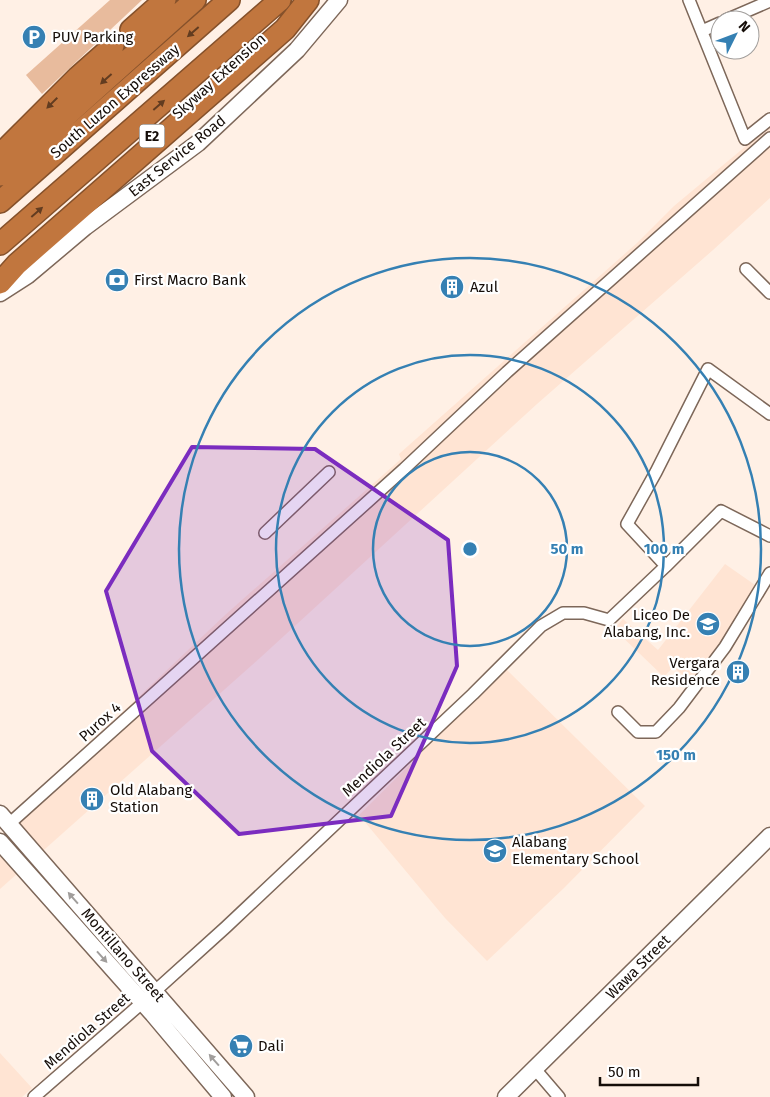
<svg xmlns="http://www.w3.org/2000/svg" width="770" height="1097" font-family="'Fira Sans',sans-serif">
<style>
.built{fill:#ffe4d3}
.green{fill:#e8bb9d}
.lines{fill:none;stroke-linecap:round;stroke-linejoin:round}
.street-casing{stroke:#7d6759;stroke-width:14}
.secondary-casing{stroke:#7d6759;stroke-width:19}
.highway-casing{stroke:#85512b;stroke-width:24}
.street{stroke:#fff;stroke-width:11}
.secondary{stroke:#fff;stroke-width:16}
.highway{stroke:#c1763e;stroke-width:21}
.oneway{fill:#623c20}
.oneway2{fill:#a19e9c}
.marked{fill:#7b2cbf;fill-opacity:0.2;stroke:#7b2cbf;stroke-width:4;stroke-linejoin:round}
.ring{fill:none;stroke:#3580b3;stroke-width:2.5}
.labels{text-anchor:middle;stroke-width:4.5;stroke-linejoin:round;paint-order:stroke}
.shield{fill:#fff;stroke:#5b5652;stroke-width:1}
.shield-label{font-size:14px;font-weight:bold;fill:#150d08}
.poi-label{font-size:15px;fill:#150d08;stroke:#fff;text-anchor:start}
.street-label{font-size:15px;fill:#150d08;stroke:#fff}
.centre{fill:#3580b3;stroke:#fff;stroke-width:2.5}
.ring-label{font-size:15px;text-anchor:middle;font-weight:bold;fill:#3580b3;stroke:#fff;stroke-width:4.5;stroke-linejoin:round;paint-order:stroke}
</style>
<rect width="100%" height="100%" fill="#fff0e5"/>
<path class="built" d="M 770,126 L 770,198 L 713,250 L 537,404 L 261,657 L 0,889 L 0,838 L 15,814 L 224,616 L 401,459 L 399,454 L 637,243 L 674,206 Z
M 725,564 L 758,587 L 725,647 L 693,683 L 673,667 L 664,677 L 614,629 L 623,619 L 658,650 Z
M 506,669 L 645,806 L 564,888 L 487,961 L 445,918 L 359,815 Z
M 0,1053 L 32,1088 L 22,1097 L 0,1097 Z"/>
<path class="green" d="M 110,0 L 142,0 L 42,94 L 26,75 Z"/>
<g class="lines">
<g class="street-casing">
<path id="street" d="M 689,0 L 745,139 L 770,119
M 726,20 L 770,1
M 702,31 L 720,23
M 746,269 L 770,293
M 265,533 L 329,472
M 666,566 L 627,524 L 656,472 L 708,369 L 770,414
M 618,712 L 638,732 L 656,732 L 679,708 L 725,647 L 770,573
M 9,824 L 404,469 L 507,372 L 770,138
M 535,1069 L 559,1097
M 34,1097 L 143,1002 L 226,927 L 473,694 L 541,626 L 563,613 L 584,613 L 609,620 L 666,566 L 721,511 L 770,536"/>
</g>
<g class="secondary-casing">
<path id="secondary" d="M 0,293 L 28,275 L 85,227 L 198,143 L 297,50 L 339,0
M 0,814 L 246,1097
M 0,842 L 153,1014 L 223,1097
M 506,1097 L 770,836"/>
</g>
<g class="highway-casing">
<path id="highway" d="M 131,30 L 165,0
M 0,155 L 78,77 L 113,46
M 0,175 L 195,0
M 0,202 L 229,0
M 0,244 L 280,0
M 0,283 L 17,264 L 285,29 L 308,0"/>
</g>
<use href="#street" class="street"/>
<use href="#secondary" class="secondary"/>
<use href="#highway" class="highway"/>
</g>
<defs><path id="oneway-solid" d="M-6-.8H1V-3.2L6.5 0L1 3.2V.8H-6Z" transform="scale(1.25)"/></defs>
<g class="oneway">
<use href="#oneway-solid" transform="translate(193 32) rotate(139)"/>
<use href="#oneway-solid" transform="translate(106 79) rotate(138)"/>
<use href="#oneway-solid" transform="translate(52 103) rotate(135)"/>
<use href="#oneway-solid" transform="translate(159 105) rotate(-41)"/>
<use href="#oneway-solid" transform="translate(37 212) rotate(-41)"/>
</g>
<g class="oneway2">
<use href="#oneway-solid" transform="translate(73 898) rotate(-131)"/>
<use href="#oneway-solid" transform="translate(102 957) rotate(48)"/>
<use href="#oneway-solid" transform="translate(214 1060) rotate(-131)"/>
</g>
<path class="marked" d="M 192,447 L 315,449 L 448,540 L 457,666 L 391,816 L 239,834 L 152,751 L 106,591 Z"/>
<g class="ring">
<circle cx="470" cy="549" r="97"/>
<circle cx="470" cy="549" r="194"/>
<circle cx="470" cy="549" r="291"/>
</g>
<defs>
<g id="parking-disc" transform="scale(1.25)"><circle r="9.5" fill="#3580b3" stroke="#fff"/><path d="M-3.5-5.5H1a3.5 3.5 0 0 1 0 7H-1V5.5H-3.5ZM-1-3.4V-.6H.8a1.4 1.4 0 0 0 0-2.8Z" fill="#fff"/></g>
<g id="bank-disc" transform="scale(1.25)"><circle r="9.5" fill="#3580b3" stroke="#fff"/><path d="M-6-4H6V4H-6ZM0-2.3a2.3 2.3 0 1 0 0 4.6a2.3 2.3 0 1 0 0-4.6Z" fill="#fff"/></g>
<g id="building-disc" transform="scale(1.25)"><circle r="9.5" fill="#3580b3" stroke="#fff"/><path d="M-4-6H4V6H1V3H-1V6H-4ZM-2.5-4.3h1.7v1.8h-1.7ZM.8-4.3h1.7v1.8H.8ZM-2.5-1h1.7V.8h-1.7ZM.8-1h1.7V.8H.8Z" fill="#fff"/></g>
<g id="school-disc" transform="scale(1.25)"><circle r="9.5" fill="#3580b3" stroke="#fff"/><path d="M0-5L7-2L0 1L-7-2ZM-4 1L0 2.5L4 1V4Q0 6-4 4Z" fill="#fff"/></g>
<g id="supermarket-disc" transform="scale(1.25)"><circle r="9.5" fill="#3580b3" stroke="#fff"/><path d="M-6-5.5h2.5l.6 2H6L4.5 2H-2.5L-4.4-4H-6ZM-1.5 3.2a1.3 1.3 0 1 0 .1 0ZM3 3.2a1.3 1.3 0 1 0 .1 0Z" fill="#fff"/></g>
</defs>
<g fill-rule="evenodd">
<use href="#parking-disc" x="34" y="37"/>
<use href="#bank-disc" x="117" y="280"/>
<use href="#building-disc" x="452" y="287"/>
<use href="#school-disc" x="708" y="624"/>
<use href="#building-disc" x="738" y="672"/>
<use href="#building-disc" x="92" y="799"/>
<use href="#school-disc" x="495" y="851"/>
<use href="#supermarket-disc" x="241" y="1046"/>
</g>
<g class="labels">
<rect class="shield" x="139.5" y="124.5" width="25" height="23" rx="4"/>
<g class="shield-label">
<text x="152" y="141">E2</text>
</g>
<g class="poi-label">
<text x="52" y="42">PUV Parking</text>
<text x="134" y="285">First Macro Bank</text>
<text x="470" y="292">Azul</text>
<text x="690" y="620" text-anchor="end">Liceo De<tspan x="690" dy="17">Alabang, Inc.</tspan></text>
<text x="720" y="668" text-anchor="end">Vergara<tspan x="720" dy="17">Residence</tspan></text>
<text x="110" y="795">Old Alabang<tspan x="110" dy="17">Station</tspan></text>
<text x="512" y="847">Alabang<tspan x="512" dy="17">Elementary School</tspan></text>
<text x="258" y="1051">Dali</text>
</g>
<g class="street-label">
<text transform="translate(219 76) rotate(-42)" y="5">Skyway Extension</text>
<text transform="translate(115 101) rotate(-41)" y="5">South Luzon Expressway</text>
<text transform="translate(177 156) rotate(-39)" y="5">East Service Road</text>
<text transform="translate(100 722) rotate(-42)" y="5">Purox 4</text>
<text transform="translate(384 757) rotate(-43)" y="5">Mendiola Street</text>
<text transform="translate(123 955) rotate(49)" y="5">Montillano Street</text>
<text transform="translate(638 967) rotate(-45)" y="5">Wawa Street</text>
<text transform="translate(87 1031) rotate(-41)" y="5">Mendiola Street</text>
</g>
</g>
<circle cx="470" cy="549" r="8" class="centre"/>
<g class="ring-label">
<text x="567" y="554">50 m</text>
<text x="664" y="554">100 m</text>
<text x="676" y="760">150 m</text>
</g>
<g transform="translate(735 35) rotate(48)"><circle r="24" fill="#ffffff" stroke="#a19e9c"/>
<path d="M0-4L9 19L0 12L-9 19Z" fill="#3580b3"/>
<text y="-8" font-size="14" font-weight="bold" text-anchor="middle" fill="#150d08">N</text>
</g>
<path d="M600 1077v8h98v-8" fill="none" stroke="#150d08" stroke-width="2.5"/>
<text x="608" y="1077" font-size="15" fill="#150d08" stroke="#ffffff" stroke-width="4" paint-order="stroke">50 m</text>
</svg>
